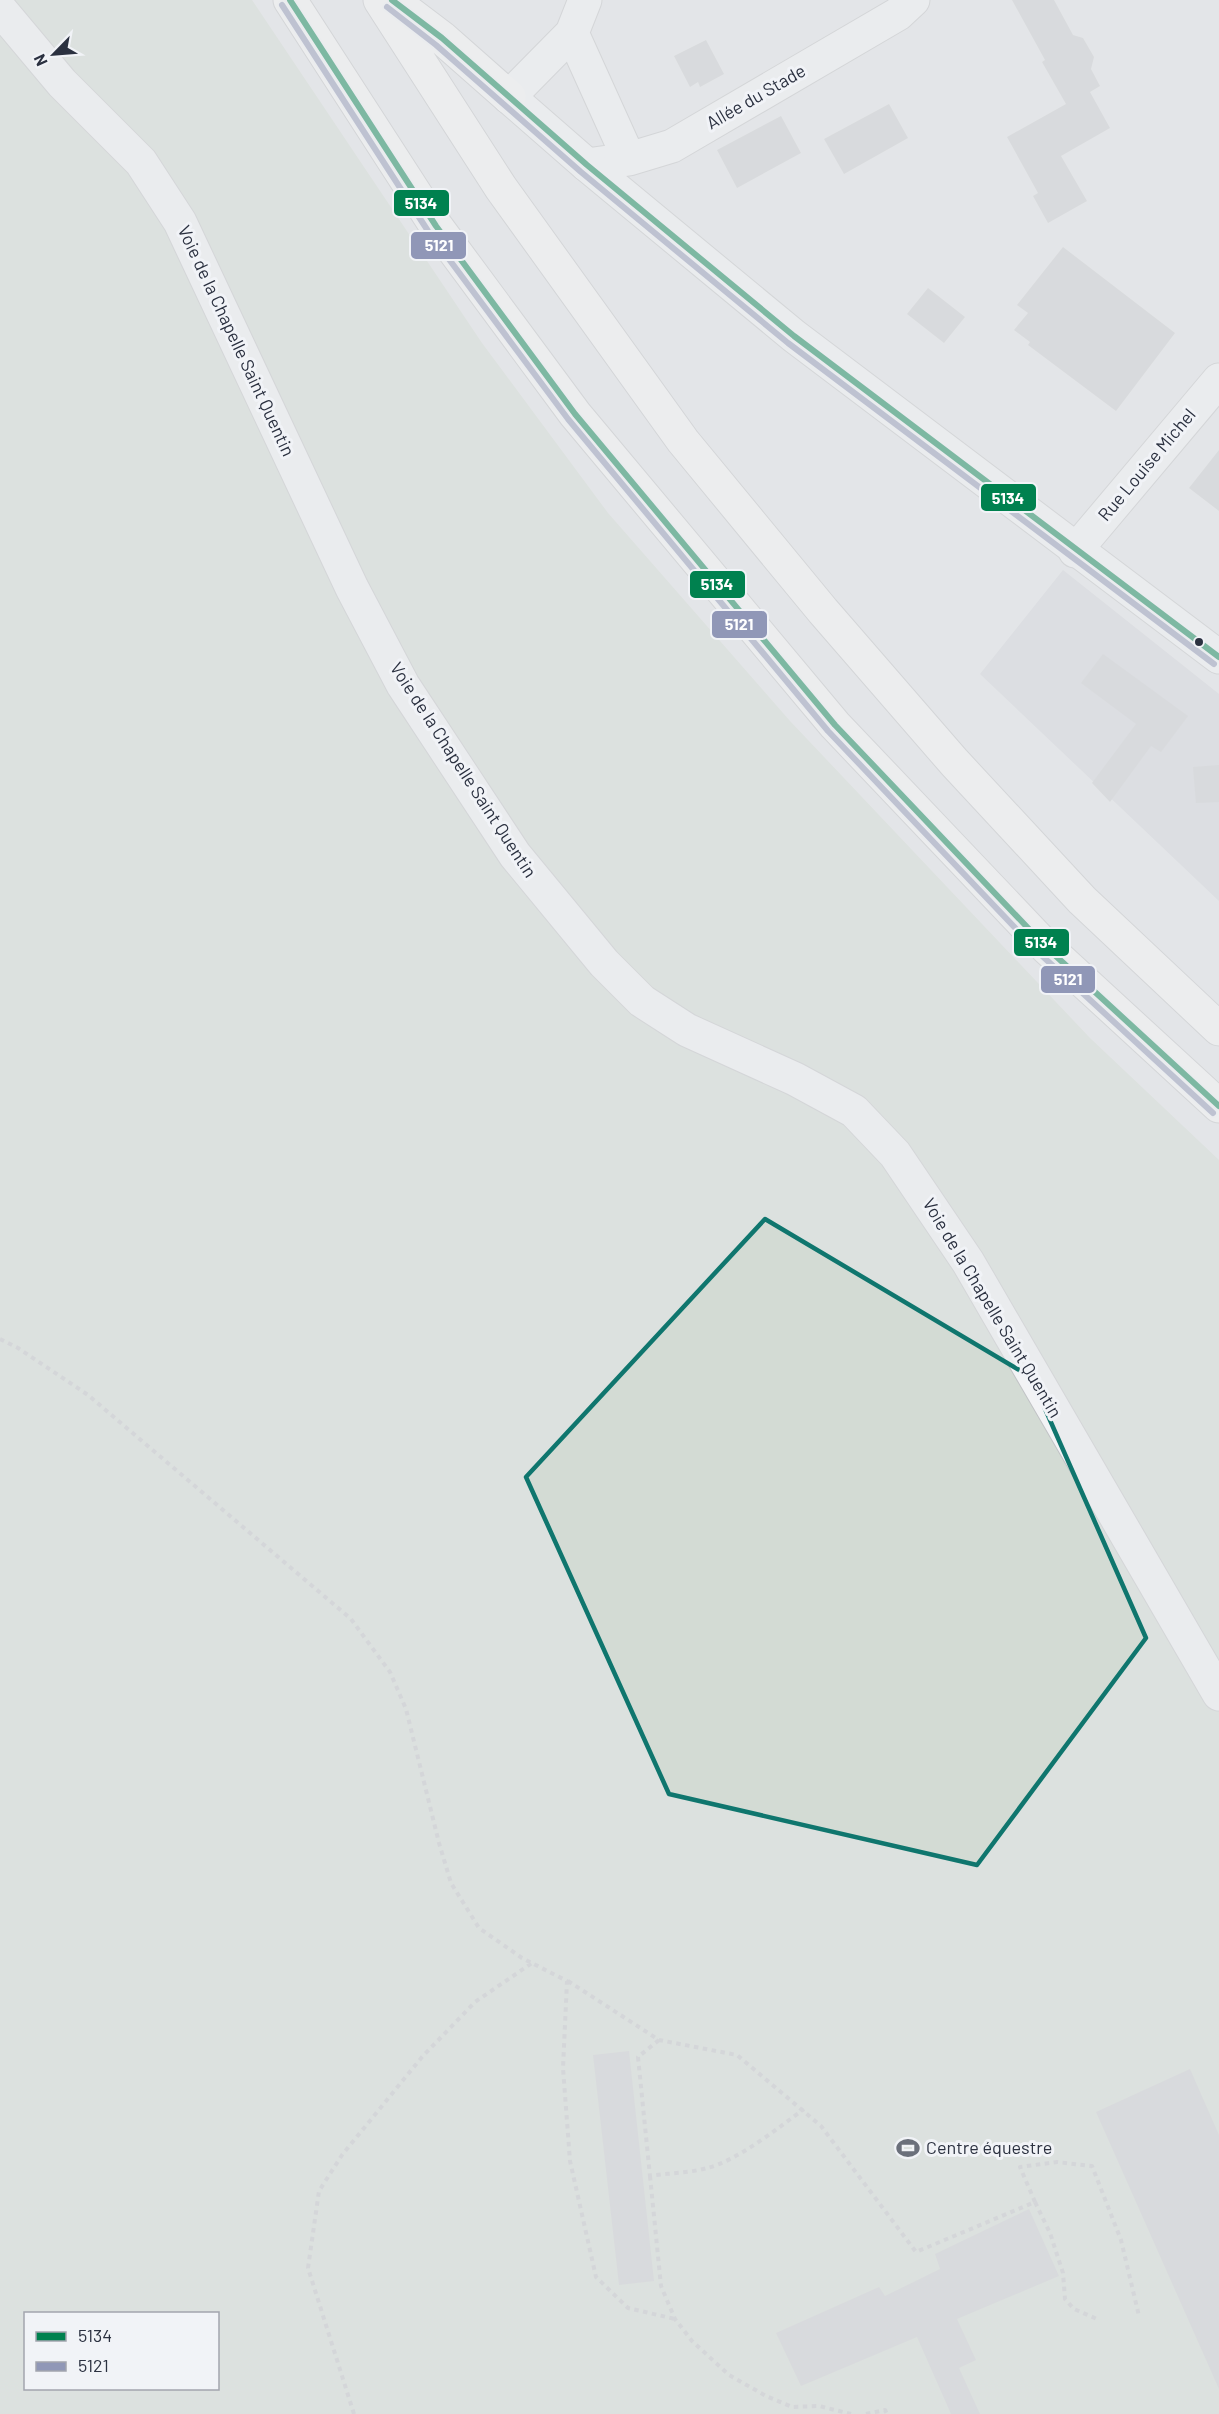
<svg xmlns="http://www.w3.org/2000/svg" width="1219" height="2414" font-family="Barlow,sans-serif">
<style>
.built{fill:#d2d4db}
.green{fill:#d3dbd4;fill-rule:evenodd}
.building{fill:#cbcdd0}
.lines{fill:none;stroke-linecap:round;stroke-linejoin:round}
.minor-casing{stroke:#c1c3c6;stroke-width:35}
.tertiary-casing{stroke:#c1c3c6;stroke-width:35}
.primary-casing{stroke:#c0c2c5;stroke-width:35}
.path{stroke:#c2c3c8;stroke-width:4;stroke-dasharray:4.5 4.5;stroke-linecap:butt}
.minor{stroke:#f2f3f5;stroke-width:33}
.tertiary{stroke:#f2f3f5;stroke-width:33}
.primary{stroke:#f6f6f7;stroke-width:33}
.bus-1-casing{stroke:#f1f3f7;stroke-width:10}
.bus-2-casing{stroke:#f1f3f7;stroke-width:10}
.bus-1{stroke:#00814f;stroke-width:6}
.bus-2{stroke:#9097b7;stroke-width:6}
.marked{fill:none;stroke:#0f766e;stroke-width:4.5;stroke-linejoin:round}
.bus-dot{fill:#2b3140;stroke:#f1f3f7;stroke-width:2}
.labels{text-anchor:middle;stroke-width:6;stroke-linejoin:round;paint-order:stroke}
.street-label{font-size:18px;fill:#2b3140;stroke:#f1f3f7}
.poi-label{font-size:18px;fill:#2b3140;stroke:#f1f3f7;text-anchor:start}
.line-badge{stroke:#f1f3f7;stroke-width:2}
.badge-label{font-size:16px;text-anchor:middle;font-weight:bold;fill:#fff}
</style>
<rect width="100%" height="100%" fill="#e3e5e8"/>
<path class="built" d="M 1063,570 L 1219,694 L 1219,901 L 980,674 Z"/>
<path class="green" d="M 0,0 L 252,0 L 482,343 L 608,513 L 790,721 L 1090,1038 L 1219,1160 L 1219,2414 L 0,2414 ZM 26,2314 L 218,2314 L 218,2388 L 26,2388 Z"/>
<path class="building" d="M 1012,0 L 1054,0 L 1073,35 L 1083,38 L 1094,57 L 1091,69 L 1100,86 L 1090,92 L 1110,128 L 1061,156 L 1087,201 L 1048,223 L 1033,196 L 1038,193 L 1007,137 L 1066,104 L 1042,62 L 1045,60 Z
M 706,40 L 724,74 L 700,87 L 698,82 L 690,87 L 674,56 Z
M 889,104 L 908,138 L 844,174 L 824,139 Z
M 781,116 L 801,153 L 737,188 L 717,150 Z
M 1063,247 L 1175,333 L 1116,411 L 1028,345 L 1030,342 L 1014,330 L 1028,313 L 1017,305 Z
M 928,288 L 965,317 L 944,343 L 907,314 Z
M 1219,450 L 1219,511 L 1189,488 Z
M 1103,654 L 1188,716 L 1161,752 L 1151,746 L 1110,802 L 1092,783 L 1136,724 L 1081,683 Z
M 1219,765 L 1219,802 L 1196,803 L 1193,767 Z
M 629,2051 L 654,2281 L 619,2285 L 593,2055 Z
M 1190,2069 L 1219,2135 L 1219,2389 L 1096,2112 Z
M 1029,2209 L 1059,2276 L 957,2319 L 976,2360 L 959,2368 L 980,2414 L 951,2414 L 917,2337 L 801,2386 L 776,2333 L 879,2287 L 885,2296 L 940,2269 L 935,2254 Z"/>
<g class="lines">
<g class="minor-casing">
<path id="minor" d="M 0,9 L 62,83 L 141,162 L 180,222 L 352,588 L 403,685 L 515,855 L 604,963 L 642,1001 L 687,1030 L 795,1079 L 854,1111 L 895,1154 L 968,1262 L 1219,1694
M 572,33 L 629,159
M 509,97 L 572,33 L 585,0
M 587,165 L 629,159 L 672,146 L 898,14 L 913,0
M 1075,551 L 1219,380"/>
</g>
<g class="tertiary-casing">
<path id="tertiary" d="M 509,97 L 587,165 L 794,336 L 1219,657"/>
</g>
<g class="primary-casing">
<path id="primary" d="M 290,0 L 436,226 L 575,414 L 835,725 L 1046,947 L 1219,1106
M 380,0 L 501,188 L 683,441 L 823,611 L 954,762 L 1082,900 L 1219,1029
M 392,0 L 442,38 L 509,97"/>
</g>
<path class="path" d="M 0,1339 L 18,1348 L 88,1395 L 351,1619 L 390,1672 L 406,1709 L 439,1843 L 451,1883 L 479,1928 L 522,1958 L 567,1981 L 563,2068 L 570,2161 L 596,2277 L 628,2308 L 675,2319
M 568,1981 L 659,2040 L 737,2055 L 821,2126 L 916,2252 L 1035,2202 L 1050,2233 L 1063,2273 L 1065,2299 L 1074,2309 L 1097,2319
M 659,2040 L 638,2057 L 650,2176 C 669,2173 689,2173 707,2168 C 737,2161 778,2128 804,2109
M 650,2176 L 661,2286 L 675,2319 L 692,2341 L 729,2375 L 766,2396 L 792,2407 L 819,2406 L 851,2414
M 1035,2202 L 1020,2167 L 1057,2162 L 1092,2166 L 1121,2240 L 1139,2316
M 354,2414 L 308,2268 L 319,2191 L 342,2155 L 422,2057 L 475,2002 L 532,1963
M 866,2414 L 885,2410 L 887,2414"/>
<use href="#minor" class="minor"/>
<use href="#tertiary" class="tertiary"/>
<use href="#primary" class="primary"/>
<g class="bus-1-casing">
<path id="bus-1" d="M 290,0 L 436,226 L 575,414 L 835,725 L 1046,947 L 1219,1106
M 392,0 L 442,38 L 587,165 L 794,336 L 1219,657"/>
</g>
<g class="bus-2-casing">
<path id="bus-2" d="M 282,5 L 428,231 L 568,419 L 828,731 L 1039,953 L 1213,1113
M 387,7 L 436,45 L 581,172 L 788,343 L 1214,664"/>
</g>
<use href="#bus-1" class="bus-1"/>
<use href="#bus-2" class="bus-2"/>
</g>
<path d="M0 0H1219V2414H0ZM 765,1219 L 1031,1377 L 1146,1638 L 977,1865 L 669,1794 L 526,1477 Z" fill="#e3e5e8" fill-opacity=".55" fill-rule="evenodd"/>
<path class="marked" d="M 765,1219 L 1031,1377 L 1146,1638 L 977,1865 L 669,1794 L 526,1477 Z"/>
<defs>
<g id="stadium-bare" transform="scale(1.8)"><path d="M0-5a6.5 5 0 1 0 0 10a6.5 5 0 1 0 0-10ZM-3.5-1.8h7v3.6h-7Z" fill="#6b707b" stroke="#f1f3f7" stroke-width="2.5" paint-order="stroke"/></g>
</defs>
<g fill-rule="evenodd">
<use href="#stadium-bare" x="908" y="2148"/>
</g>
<circle class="bus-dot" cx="1199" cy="642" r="5"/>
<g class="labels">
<g class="street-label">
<text transform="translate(756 97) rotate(-30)" y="6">Allée du Stade</text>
<text transform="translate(236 341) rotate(65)" y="6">Voie de la Chapelle Saint Quentin</text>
<text transform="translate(1147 465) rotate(-50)" y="6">Rue Louise Michel</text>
<text transform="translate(463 770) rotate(57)" y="6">Voie de la Chapelle Saint Quentin</text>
<text transform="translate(992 1308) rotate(59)" y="6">Voie de la Chapelle Saint Quentin</text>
</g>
<g class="poi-label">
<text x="926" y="2154">Centre équestre</text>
</g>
</g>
<g class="line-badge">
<rect x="393" y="189" width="57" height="28" rx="6" fill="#00814f"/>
<rect x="410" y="231" width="57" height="29" rx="6" fill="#9097b7"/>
<rect x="980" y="483" width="57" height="29" rx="6" fill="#00814f"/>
<rect x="689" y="570" width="57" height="29" rx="6" fill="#00814f"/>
<rect x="711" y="610" width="57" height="29" rx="6" fill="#9097b7"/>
<rect x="1013" y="928" width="57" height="29" rx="6" fill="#00814f"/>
<rect x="1040" y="965" width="56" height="29" rx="6" fill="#9097b7"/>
</g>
<g class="badge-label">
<text x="421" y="209">5134</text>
<text x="439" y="251">5121</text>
<text x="1008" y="504">5134</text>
<text x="717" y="590">5134</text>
<text x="739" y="630">5121</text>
<text x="1041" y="948">5134</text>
<text x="1068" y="985">5121</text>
</g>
<rect x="24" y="2312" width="195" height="78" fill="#f1f3f7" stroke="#a2a5ae" stroke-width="1.5"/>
<rect x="36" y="2332" width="30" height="9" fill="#00814f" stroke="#a2a5ae" stroke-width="1.5"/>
<text x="78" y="2342" font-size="18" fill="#2b3140">5134</text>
<rect x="36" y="2362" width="30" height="9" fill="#9097b7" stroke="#a2a5ae" stroke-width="1.5"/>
<text x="78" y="2372" font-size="18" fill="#2b3140">5121</text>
<g transform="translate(54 54) rotate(245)" stroke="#f1f3f7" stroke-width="4.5" paint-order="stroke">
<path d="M0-4.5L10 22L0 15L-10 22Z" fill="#2b3140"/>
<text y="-9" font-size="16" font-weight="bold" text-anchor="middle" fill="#2b3140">N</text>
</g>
</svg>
